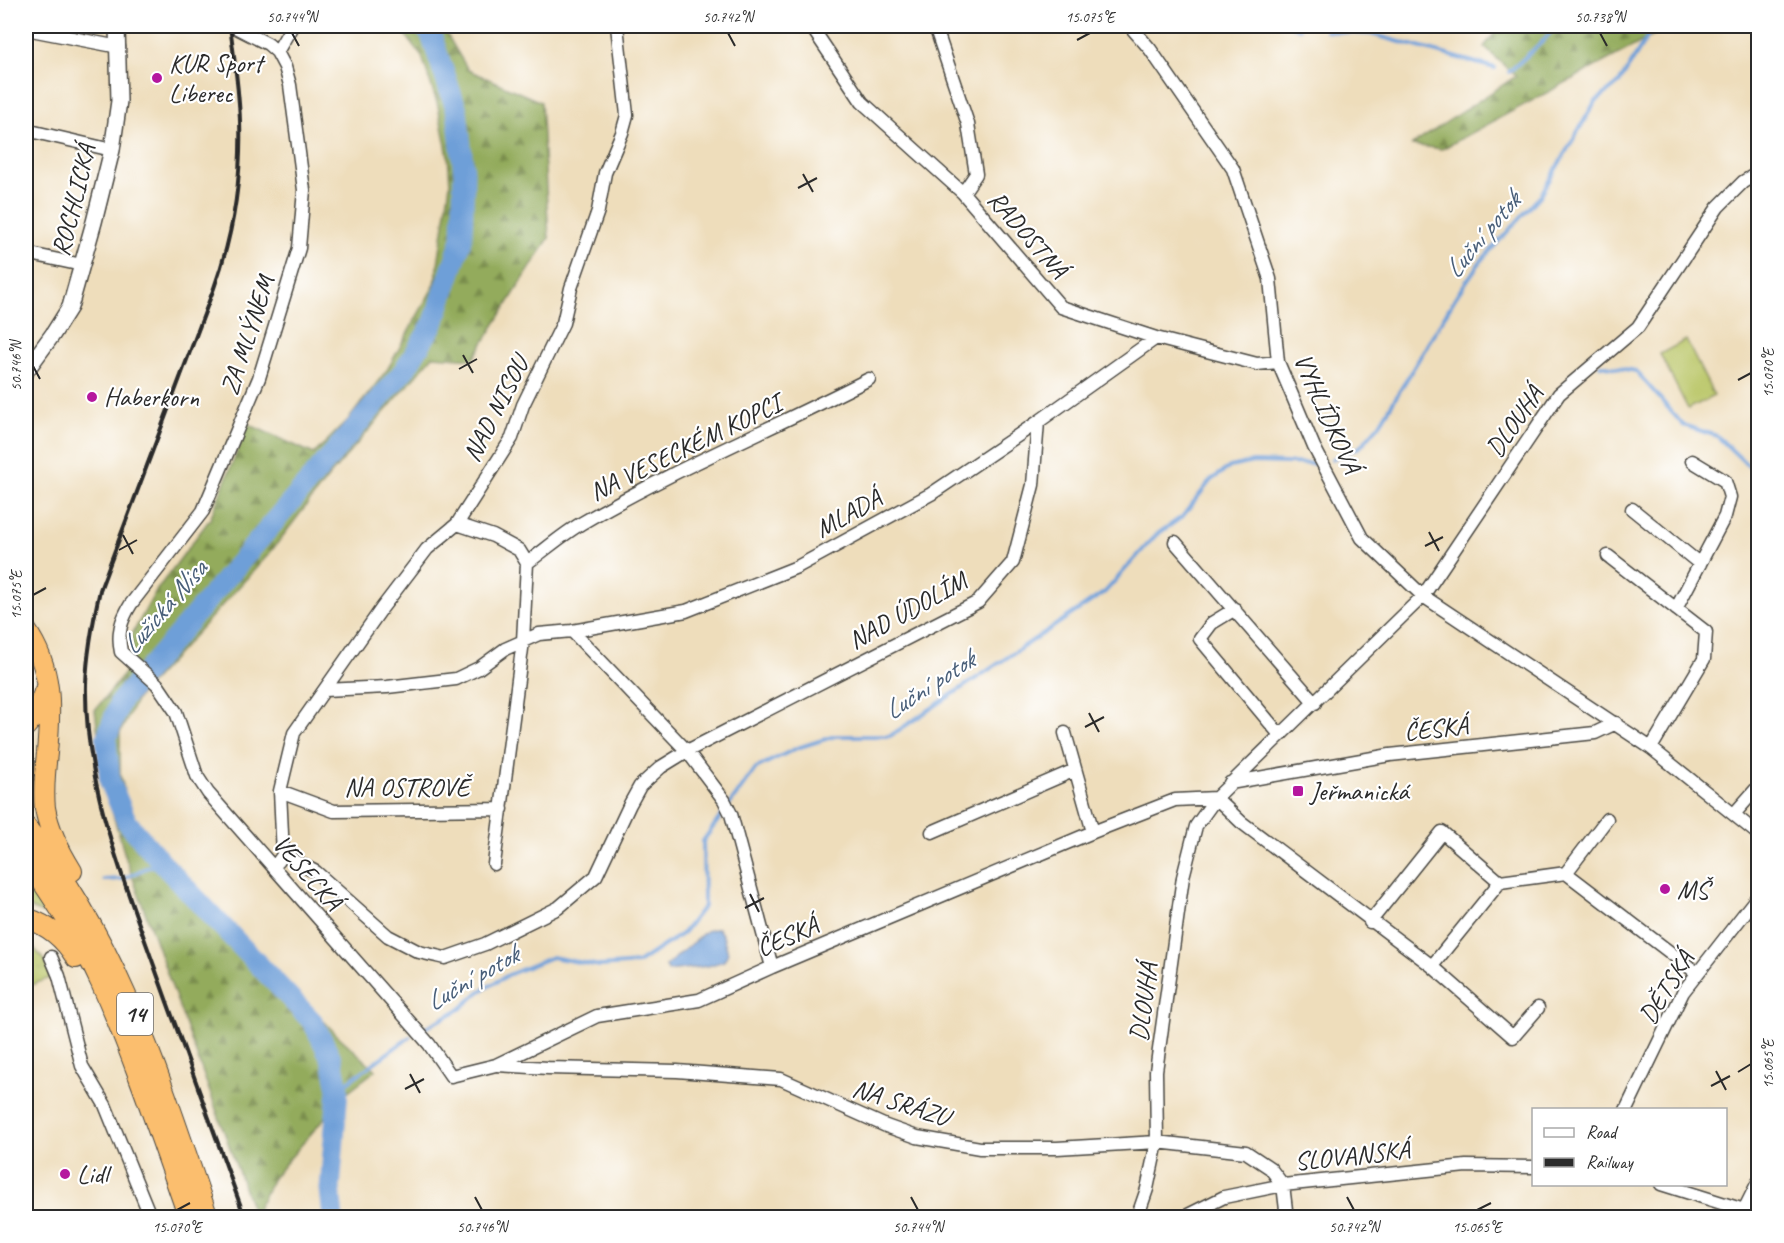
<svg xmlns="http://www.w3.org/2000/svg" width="1784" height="1243" font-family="Caveat,sans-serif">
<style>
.grass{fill:url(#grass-tufts);stroke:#72784a;stroke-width:1.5}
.forest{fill:url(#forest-firs);stroke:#5f6b44;stroke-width:1.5}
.pitch{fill:#bac668;stroke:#72784a;stroke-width:1.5}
.water{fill:#6e9fd8;stroke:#4c6582;stroke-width:1.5}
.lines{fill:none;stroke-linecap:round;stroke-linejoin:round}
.stream{stroke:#6e9fd8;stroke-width:4}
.river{stroke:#6e9fd8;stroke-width:21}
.minor-casing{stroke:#484641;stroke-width:15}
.tertiary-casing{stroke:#484641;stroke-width:18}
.trunk-casing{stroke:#484641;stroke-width:22}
.minor{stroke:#fff;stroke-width:12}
.tertiary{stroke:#fff;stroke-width:15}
.trunk{stroke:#fbbe6e;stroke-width:20}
.rail{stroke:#2b2b2b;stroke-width:4}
.ticks{fill:none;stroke:#2b2b2b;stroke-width:2}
.poi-dot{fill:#b5179e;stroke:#fff;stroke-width:2}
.labels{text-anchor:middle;stroke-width:4.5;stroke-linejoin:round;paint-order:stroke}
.shield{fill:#fff;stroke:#6b6b6b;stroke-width:1.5}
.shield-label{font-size:24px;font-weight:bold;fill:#2b2b2b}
.poi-label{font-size:26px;fill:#2b2b2b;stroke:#fff;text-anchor:start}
.street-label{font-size:26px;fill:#2b2b2b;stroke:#fff}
.water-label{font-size:27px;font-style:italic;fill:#495f79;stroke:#fff}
.neatline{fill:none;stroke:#2b2b2b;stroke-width:2}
.ticks-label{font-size:15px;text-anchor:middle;fill:#2b2b2b}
</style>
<defs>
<pattern id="grass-tufts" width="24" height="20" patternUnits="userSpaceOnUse" patternTransform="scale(1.5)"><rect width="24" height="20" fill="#bac668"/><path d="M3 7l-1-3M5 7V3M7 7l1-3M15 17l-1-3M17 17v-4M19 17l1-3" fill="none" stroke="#a0aa5a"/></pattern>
<pattern id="forest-firs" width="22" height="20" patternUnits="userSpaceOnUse" patternTransform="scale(1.5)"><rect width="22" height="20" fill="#93ab5c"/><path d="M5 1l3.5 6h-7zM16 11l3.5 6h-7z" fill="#788b4c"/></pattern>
</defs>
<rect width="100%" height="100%" fill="#fff"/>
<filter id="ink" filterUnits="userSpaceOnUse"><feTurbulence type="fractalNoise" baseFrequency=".0167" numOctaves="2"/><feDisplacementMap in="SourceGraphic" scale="12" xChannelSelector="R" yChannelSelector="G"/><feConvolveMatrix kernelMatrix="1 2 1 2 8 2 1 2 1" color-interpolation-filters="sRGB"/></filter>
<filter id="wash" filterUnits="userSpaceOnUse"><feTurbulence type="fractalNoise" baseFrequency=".008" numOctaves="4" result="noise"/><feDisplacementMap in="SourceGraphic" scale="24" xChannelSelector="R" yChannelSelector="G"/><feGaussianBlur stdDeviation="1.35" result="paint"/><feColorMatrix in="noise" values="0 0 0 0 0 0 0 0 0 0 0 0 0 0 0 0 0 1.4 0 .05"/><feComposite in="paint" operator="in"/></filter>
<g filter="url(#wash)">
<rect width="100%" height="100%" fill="#edb"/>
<path class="grass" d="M 26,878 L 53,918 L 26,906 Z
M 26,941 C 38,952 48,961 50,978 L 26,987 Z"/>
<path class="forest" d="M 399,26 L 442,26 L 468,70 L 541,102 L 549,238 L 473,359 L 433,356 L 329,476 L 269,554 L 138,697 L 120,733 L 120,773 L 130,815 L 336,1034 L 376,1070 L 346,1093 L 273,1178 L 254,1215 L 126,859 L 105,787 L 95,710 C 111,689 140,664 131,636 L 156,591 L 210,519 L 248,424 L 314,454 L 348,420 L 387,370 L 435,284 L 450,184 L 448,156 L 438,106 L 422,57 Z
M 1500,26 L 1671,26 L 1442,149 L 1412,145 L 1516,76 L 1484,47 Z"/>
<path class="pitch" d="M 1686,340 L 1714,396 L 1688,409 L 1660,354 Z"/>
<path class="water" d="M 718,928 L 723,936 L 728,953 L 724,961 L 708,966 L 668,971 L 666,966 L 706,931 Z"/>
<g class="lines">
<path class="stream" d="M 1292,26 L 1299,29
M 1326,31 L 1371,34 L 1495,68
M 1509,72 L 1543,41 L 1556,26
M 1600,365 L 1636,371 L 1683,425 L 1717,436 L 1758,475
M 1332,459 L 1360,447 L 1380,424 L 1457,295 L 1480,262 L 1540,196 L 1595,102 L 1619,83 L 1654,26
M 125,878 L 150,866 L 164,865
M 104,880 L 122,879
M 419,1031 L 460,1009 L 479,992 L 508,975 L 552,957 L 600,966 L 638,963 L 683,933 L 704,906 L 703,841 L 756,768 L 797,748 L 835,736 L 890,736 L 1105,592 L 1156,535 L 1182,517 L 1211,480 L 1230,467 L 1253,462 L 1319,464
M 338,1089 L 410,1037"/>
<path class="river" d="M 333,1218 L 330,1189 L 338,1089 L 332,1060 L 313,1022 L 164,865 L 127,822 L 110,782 L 106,739 L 120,702 L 406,368 L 434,322 L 462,239 L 464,173 L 457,111 L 431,35 L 424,26"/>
</g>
</g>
<g filter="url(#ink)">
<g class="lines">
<g class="minor-casing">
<path id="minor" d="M 233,26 L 268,44 L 277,52 L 285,67 L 290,85 L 304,190 L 299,248 L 259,378 L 203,511 L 131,604 C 121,620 117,633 121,652 L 157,684 L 176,712 L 197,776 L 208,793 L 429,1044 L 451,1076 L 496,1065 L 597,1016 L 699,1000 L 772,967 L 1093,832 L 1175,800 L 1216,798
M 811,26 L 862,102 L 963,193 L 1061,307 L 1156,338 L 1257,364 L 1278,362
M 935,26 L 968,124 L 976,174 L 963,193
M 1130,26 L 1150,49 L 1233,169 L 1270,279 L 1278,362 L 1314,447 L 1362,538 L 1423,596 L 1651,748 L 1758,834
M 26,29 L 119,47
M 277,52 L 292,26
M 26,130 L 112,150
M 26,253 L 82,265
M 1632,509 L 1700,564
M 457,524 L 493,536 L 519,550 L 527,563 L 523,641 L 494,864
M 1175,542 L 1315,703
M 1608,556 L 1706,632 L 1704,659 L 1651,748
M 527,563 C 545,550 563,534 582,523 C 674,469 774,428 869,379
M 1235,609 L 1212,623 L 1200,639 L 1280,735
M 1676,609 L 1725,516 L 1730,497 L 1725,481 L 1692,461
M 572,631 L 687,751 L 724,800 L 731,814 L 772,967
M 325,690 L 387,687 L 456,679 L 479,668 L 505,649 L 539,634 L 572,631 L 686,611 L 797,567 L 931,494 L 1038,422 L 1156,338
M 1065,733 L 1093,832
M 1230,783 L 1390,755 L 1595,733 L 1616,723
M 280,791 L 334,811 L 502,809
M 1216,798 L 1241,822 L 1432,966 L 1500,882 L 1566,873 L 1697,973
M 1734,814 L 1758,787
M 932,832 L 1075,770
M 283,855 L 316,872 L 388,936 L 419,952 L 445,958 L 485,944 L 558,908 L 596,876 L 630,804 L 640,786 L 661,767 L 687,751 L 978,602 L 1013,562 L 1033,485 L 1038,422
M 278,862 L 283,855 L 280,791 L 294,733 L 382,608 L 427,549 L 457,524 L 512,438 L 523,405 L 563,323 L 571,288 L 598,211 L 605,173 L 622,133 L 627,115 L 617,26
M 1566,873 L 1607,819
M 1370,922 L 1442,832 L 1500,882
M 51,957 L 59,976 L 82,1066 L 105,1105 L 151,1218
M 1432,966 L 1513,1037 L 1538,1008
M 497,1065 L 548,1068 L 677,1071 L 781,1079 L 886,1126 L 917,1137 L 980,1148 L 1057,1148 L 1157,1142 L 1246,1152 L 1270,1168 L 1283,1185
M 1626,1110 L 1683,992 L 1758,896
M 1661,1184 L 1744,1210 L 1754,1218
M 1283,1185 L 1287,1218
M 1744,1210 L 1758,1182
M 1137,1218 L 1147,1189 L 1157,1142 L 1156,1071 L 1183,877 L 1196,826 L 1216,798 L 1423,596 L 1559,394 L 1638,327 L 1718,207 L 1743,182 L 1758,173
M 1182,1218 L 1224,1197 L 1283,1185 L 1466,1166 L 1534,1167"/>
</g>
<g class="tertiary-casing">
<path id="tertiary" d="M 26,371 L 53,334 L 70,307 L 94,222 L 112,150 L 119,101 L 117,26"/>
</g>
<g class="trunk-casing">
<path id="trunk" d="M 26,630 C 53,669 51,707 47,753 C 45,771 43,790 45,808 C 49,831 60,852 72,871
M 26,726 L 36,714 L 44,692
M 26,827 C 118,940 161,1081 208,1218
M 26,858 C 53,897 81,939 101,983 C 135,1059 161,1139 189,1218
M 26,918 C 48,925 64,938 76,958"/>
</g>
<use href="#minor" class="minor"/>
<use href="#tertiary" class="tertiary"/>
<use href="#trunk" class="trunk"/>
<path class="rail" d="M 230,26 C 234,57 239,89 240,121 C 242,178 233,235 214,288 L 100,590 C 93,621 87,653 86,684 C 84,785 124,881 157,974 C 186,1055 215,1136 245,1218"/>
</g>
</g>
<path class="ticks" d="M 292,33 L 299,46M 728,33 L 735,46M 1600,33 L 1607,46M 1077,40 L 1090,33M 803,174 L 813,192M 798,188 L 817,178M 463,355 L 473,373M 33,366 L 40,379M 459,369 L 477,359M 1738,380 L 1751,373M 1429,532 L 1439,551M 123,535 L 133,554M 1425,546 L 1443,537M 119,550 L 137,540M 33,595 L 46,588M 1089,713 L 1099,732M 1085,727 L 1104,717M 750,894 L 759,912M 745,908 L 764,898M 1716,1071 L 1726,1090M 1738,1072 L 1751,1064M 410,1074 L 420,1093M 1711,1086 L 1730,1076M 405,1089 L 424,1079M 475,1197 L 482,1210M 911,1197 L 918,1210M 1347,1197 L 1354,1210M 177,1210 L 190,1203M 1477,1210 L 1491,1203"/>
<g class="poi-dot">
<circle cx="157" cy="78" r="6"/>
<circle cx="92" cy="397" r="6"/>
<rect x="1292" y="785" width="12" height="12" rx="3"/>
<circle cx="1665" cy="889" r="6"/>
<circle cx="65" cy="1174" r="6"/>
</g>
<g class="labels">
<rect class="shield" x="117" y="993" width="36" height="42" rx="4.5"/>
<g class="shield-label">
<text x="135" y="1022">14</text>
</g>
<g class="poi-label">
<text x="169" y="72">KUR Sport<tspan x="169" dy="30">Liberec</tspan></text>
<text x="104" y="406">Haberkorn</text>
<text x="1310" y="800">Jeřmanická</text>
<text x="1677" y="898">MŠ</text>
<text x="77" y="1183">Lidl</text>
</g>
<g class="street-label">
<text transform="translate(73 200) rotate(-76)" y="9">ROCHLICKÁ</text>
<text transform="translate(1028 234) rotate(49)" y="9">RADOSTNÁ</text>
<text transform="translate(247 335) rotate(-72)" y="9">ZA MLÝNEM</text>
<text transform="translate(495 409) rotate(-63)" y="9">NAD NISOU</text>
<text transform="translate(1328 413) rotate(66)" y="9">VYHLÍDKOVÁ</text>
<text transform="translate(1514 421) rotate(-55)" y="9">DLOUHÁ</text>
<text transform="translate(685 447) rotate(-26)" y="9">NA VESECKÉM KOPCI</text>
<text transform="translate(848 513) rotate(-29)" y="9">MLADÁ</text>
<text transform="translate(907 610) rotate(-29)" y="9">NAD ÚDOLÍM</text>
<text transform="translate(1436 728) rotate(-6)" y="9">ČESKÁ</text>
<text x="407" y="796">NA OSTROVĚ</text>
<text transform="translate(308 872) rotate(49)" y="9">VESECKÁ</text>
<text transform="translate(787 936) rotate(-23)" y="9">ČESKÁ</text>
<text transform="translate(1666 987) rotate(-58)" y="9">DĚTSKÁ</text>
<text transform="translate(1143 1002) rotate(-82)" y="9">DLOUHÁ</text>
<text transform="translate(901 1102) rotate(18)" y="9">NA SRÁZU</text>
<text transform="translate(1352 1155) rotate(-6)" y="9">SLOVANSKÁ</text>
</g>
<g class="water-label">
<text transform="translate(1482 235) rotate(-50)" y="9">Luční potok</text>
<text transform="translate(164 607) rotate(-49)" y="9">Lužická Nisa</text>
<text transform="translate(929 685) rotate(-33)" y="9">Luční potok</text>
<text transform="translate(472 978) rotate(-30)" y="9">Luční potok</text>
</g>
</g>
<rect width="1784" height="1243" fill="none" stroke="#fff" stroke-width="66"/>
<rect x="1532" y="1108" width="195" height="78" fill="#ffffff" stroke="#aaaaaa" stroke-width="1.5"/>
<rect x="1544" y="1128" width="30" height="9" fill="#ffffff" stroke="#aaaaaa" stroke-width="1.5"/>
<text x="1586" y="1138" font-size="18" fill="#2b2b2b">Road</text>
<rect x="1544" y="1158" width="30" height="9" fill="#2b2b2b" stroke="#aaaaaa" stroke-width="1.5"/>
<text x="1586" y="1168" font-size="18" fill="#2b2b2b">Railway</text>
<rect x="33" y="33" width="1718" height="1177" class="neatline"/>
<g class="ticks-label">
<text x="292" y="22">50.744°N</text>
<text x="728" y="22">50.742°N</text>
<text x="1090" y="22">15.075°E</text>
<text x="1600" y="22">50.738°N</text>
<text transform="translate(16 366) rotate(-90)" y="5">50.746°N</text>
<text transform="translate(1768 373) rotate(-90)" y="5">15.070°E</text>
<text transform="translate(16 595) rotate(-90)" y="5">15.075°E</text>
<text transform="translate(1768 1064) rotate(-90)" y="5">15.065°E</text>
<text x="177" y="1232">15.070°E</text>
<text x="482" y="1232">50.746°N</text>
<text x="918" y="1232">50.744°N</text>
<text x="1354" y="1232">50.742°N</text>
<text x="1477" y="1232">15.065°E</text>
</g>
</svg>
